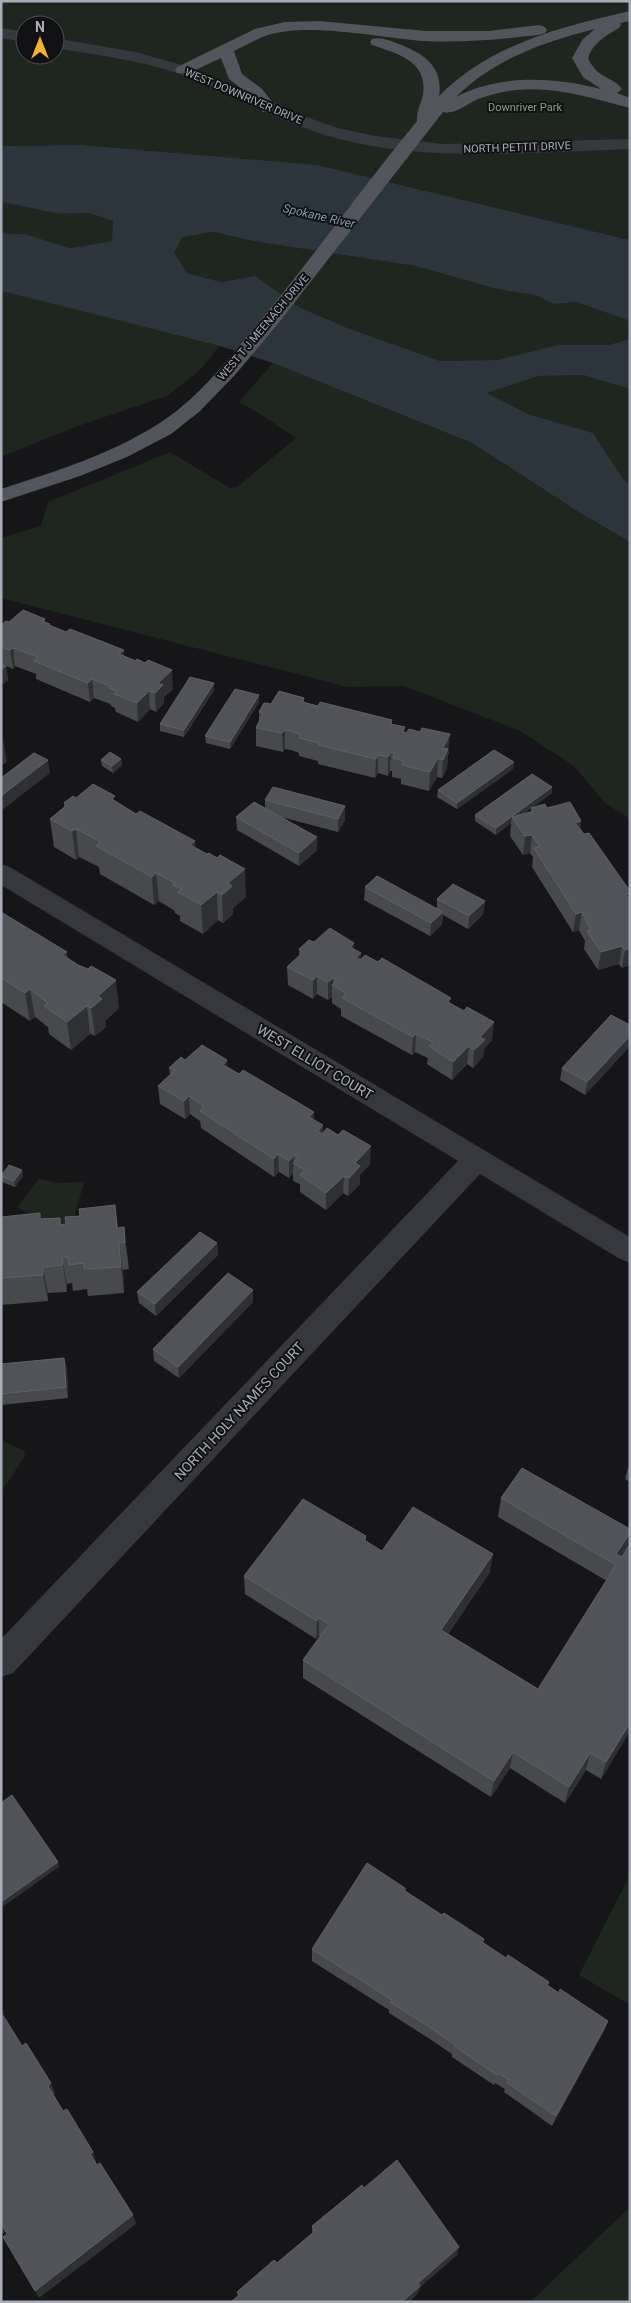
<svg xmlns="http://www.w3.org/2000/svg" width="631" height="2303" font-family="Roboto,sans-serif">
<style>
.green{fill:#1e261f;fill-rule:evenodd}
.water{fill:#2c353c}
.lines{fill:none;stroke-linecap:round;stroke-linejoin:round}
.minor{fill:#37383d;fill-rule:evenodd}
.major{fill:#53555c;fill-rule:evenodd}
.wall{fill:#47494d;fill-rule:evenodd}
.shaded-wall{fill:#2f3033}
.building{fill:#525359;stroke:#5f6168}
.labels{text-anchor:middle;stroke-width:4;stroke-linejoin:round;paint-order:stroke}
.far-street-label{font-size:11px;fill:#a8adb8;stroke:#111113}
.far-park-label{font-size:11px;fill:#7fa381;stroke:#111113}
.far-water-label{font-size:12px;font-style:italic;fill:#7f9bb3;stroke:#111113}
.street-label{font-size:14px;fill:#a8adb8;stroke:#111113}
</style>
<rect width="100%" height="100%" fill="#161618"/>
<path class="green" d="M 1,1 L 630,1 L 630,240 L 318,165 L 81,145 L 1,146 ZM 25,25 L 55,25 L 55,55 L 25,55 Z
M 1,202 L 60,214 L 89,213 L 113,221 L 113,241 L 70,248 L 25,234 L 1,233 Z
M 213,232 L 253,241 L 415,266 L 497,289 L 535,295 L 554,304 L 576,302 L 630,321 L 630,339 L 608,345 L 558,345 L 497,360 L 440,361 L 345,327 L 299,307 L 255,276 L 221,282 L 187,273 L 173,253 L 182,237 Z
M 1,291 L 220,346 L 199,371 L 167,396 L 75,427 L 1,457 Z
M 273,363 L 472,443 L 577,511 L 630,542 L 630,819 L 605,803 L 574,766 L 520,731 L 404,686 L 348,687 L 1,598 L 1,538 L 41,526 L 48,502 L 170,452 L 230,488 L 237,487 L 296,438 C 277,426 259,412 239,402 Z
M 583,375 L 630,389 L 630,484 L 623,479 L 593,433 L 528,414 L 486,393 L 537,376 Z
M 39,1179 L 59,1183 L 84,1182 L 71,1229 L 46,1225 L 17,1207 Z
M 1,1440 L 24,1451 L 25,1456 L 2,1491 Z
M 630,1875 L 630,2005 L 579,1975 Z
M 630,2207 L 630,2302 L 530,2302 Z"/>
<path class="water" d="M 81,145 L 318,165 L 630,240 L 630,321 L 576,302 L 554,304 L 535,295 L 497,289 L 415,266 L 253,241 L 213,232 L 182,237 L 174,253 L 187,273 L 221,282 L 255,276 L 299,307 L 345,327 L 440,361 L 497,360 L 558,345 L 608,345 L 630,339 L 630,389 L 583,375 L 538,376 L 487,393 L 528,414 L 593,433 L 623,479 L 630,484 L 630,542 L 577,511 L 472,443 L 273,363 L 220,346 L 1,291 L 1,233 L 25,234 L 70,248 L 112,241 L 113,221 L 89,213 L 60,214 L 1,202 L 1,146 Z"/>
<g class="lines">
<path class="minor" d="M 1,28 L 25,32 L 25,42 L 1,38 Z
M 55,38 L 135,52 L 189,67 L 307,117 L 337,128 L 376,136 L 442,144 L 630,139 L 630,149 C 530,152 426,164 328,136 C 276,121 229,91 177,73 C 138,60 96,55 55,48 Z
M 1,864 L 10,867 L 630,1237 L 630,1263 L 620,1259 L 480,1174 L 13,1673 L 1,1677 L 1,1639 L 458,1161 L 1,885 Z"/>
<path class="major" d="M 630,11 L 630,21 L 620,23 L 621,25 L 619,28 C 605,36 593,43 588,58 C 597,79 613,76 622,89 L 617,93 L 630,98 L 630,108 C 591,98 556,86 516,90 C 503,91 490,95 478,99 C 466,104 455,115 443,112 L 277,325 L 235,375 L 199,412 L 171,434 L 127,457 L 80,476 L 1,502 L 1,489 C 54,472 108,455 155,426 C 196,401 225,363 255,327 C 311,260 361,189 417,121 C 416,113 421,103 423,95 C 428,61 398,54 372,45 L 370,42 L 372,39 C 381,37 388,40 396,43 C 421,52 444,65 439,96 C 491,44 560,27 630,11 ZM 595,29 L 583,39 L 572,58 L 583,77 L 601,89 C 553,77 501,74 456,97 C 494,59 544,42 595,29 Z
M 319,21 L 426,31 L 489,31 L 539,25 L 545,27 L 547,30 L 545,33 L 539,35 C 501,39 463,43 425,41 C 380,38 307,21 265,36 C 255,40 244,46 234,51 L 242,74 L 262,89 L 277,108 L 275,112 L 263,112 L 250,95 L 229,79 L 221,58 L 189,73 L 177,73 L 175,70 L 177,67 L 255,29 L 285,22 Z"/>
</g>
<path class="wall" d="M 45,619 L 45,622 L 51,626 L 124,656 L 173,689 L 164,697 L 164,703 L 156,712 L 150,709 L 138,722 L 116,712 L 115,708 L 111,706 L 110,704 L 94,698 L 90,702 L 36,679 L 36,674 L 15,666 L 13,669 L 4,665 L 6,666 L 8,680 L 1,685 L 1,625 Z
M 214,683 L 214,690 L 184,737 L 160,731 L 160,724 Z
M 259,695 L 259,702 L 230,749 L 206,743 L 205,736 Z
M 304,698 L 304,702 L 318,706 L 392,720 L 392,724 L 405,727 L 404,733 L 449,752 L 448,755 L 447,768 L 442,778 L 437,777 L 429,791 L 401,784 L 401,779 L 392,777 L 392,771 L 390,771 L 388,776 L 378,773 L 375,778 L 318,764 L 318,761 L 299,756 L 299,753 L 291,750 L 285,749 L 283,752 L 256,746 L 256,728 L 259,721 L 259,712 Z
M 121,759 L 122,765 L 113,773 L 102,766 L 101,760 Z
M 513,769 L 457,809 L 437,797 L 438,790 Z
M 552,787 L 552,793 L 533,807 L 547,808 L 581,821 L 580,829 L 630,891 L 630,965 L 622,968 L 619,964 L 598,970 L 584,949 L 585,941 L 579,930 L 573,932 L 532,867 L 533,857 L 530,853 L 523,855 L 510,836 L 511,823 L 496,835 L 475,821 L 475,815 ZM 531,808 L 531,812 L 523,814 Z
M 76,798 L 115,801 L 136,814 L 196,848 L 246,897 L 233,908 L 233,914 L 223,923 L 218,920 L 203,934 L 180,921 L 180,916 L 175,913 L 175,911 L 159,901 L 154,905 L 100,874 L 99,867 L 79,857 L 76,860 L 54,847 L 50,819 L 64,807 L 64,803 Z
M 265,800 L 345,820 L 338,832 L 281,817 L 317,850 L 299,866 L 237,830 L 236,817 L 265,808 Z
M 365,887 L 437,908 L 437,899 L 485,901 L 483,914 L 468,929 L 443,915 L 442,924 L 430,936 L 364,900 Z
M 1,912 L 68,959 L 119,1008 L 105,1021 L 106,1027 L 95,1036 L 90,1034 L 71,1050 L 49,1034 L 48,1027 L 35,1017 L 30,1021 L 1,1002 Z
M 314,942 L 354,949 L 361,953 L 360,959 L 451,1004 L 492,1040 L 484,1049 L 483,1057 L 473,1068 L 467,1064 L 452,1080 L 427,1064 L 428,1058 L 415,1052 L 412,1055 L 341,1016 L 341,1009 L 332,1003 L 332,997 L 328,1000 L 317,994 L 313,999 L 288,985 L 287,967 L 299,956 L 299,949 Z
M 630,1025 L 630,1046 L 585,1095 L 560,1080 L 562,1068 Z
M 185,1060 L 228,1067 L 314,1120 L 323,1132 L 370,1164 L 360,1175 L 360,1184 L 348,1196 L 343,1193 L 326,1210 L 300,1192 L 300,1184 L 293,1181 L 293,1173 L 289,1178 L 279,1172 L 274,1177 L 201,1128 L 200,1121 L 190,1114 L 185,1119 L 160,1104 L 158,1086 L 170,1075 L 169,1068 Z
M 1,1176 L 23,1176 L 15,1187 L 2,1182 Z
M 115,1205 L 118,1228 L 124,1227 L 127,1253 L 129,1269 L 123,1270 L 124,1293 L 88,1296 L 87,1289 L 73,1291 L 72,1283 L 67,1284 L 67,1292 L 48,1293 L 48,1301 L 1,1305 L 1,1217 L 41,1219 L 60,1218 L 61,1225 L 66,1224 L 80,1216 Z
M 217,1243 L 218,1255 L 156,1316 L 139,1303 L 137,1292 Z
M 253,1302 L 179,1378 L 154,1361 L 153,1349 Z
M 64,1358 L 67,1369 L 68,1398 L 1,1405 L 1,1364 Z
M 630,1465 L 630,1482 L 625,1479 L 628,1468 Z
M 501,1498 L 630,1529 L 630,1537 L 627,1549 L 630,1731 L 601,1779 L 586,1770 L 565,1803 L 510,1768 L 491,1797 L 303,1678 L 303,1660 L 320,1636 L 319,1636 L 316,1639 L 245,1594 L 244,1576 L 366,1536 L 366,1541 L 382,1551 L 490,1572 L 448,1634 L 538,1689 L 607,1581 L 498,1517 Z
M 405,1891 L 442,1915 L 484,1939 L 483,1943 L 506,1958 L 549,1982 L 548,1986 L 559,1993 L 608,2021 L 604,2031 L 552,2126 L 504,2092 L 505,2089 L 495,2083 L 494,2085 L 452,2057 L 452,2054 L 430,2039 L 389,2013 L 389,2010 L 312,1961 L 312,1949 Z
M 364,2188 L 457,2255 L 420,2287 L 418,2293 L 409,2302 L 231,2302 L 238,2296 L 237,2292 L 277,2263 L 312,2234 L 312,2226 Z"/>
<path class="shaded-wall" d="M 13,648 L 15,666 L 13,669 L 10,650 Z
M 124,650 L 125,669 L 119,654 Z
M 6,666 L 8,680 L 1,685 L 1,670 Z
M 172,670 L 173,689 L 164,697 L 164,703 L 156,712 L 155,693 L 158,683 Z
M 92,679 L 94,698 L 90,702 L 88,683 Z
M 214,683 L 214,690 L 184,737 L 184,730 Z
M 149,691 L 150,709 L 138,722 L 137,703 Z
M 259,695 L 259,702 L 230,749 L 230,742 Z
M 285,730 L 285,749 L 283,752 L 282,733 Z
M 2,733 L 7,762 L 1,766 L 1,734 Z
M 450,734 L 447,768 L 442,778 L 443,748 Z
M 391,752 L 390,771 L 388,776 L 388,757 Z
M 378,755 L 378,773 L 375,778 L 376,759 Z
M 438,758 L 437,777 L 429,791 L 430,772 Z
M 121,759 L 122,765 L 113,773 L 112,766 Z
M 48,760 L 50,773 L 1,811 L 1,796 Z
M 514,762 L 513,769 L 457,809 L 457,803 Z
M 552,787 L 552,793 L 514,821 L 512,817 L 511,823 L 496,835 L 496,828 Z
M 345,806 L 345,820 L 338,832 L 338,819 Z
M 581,821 L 579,839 L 575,823 Z
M 76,829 L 79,857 L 76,860 L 72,831 Z
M 532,835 L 530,853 L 523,855 L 525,836 Z
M 317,837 L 317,850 L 299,866 L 299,853 Z
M 195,841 L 197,869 L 190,845 Z
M 245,869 L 246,897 L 233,908 L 233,914 L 223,923 L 222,895 L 228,883 Z
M 156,873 L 159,901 L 154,905 L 152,877 Z
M 217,892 L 218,920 L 203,934 L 201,905 Z
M 630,894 L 630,905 L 626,895 Z
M 485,901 L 483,914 L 468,929 L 469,916 Z
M 443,912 L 442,924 L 430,936 L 431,923 Z
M 582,912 L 579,930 L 573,932 L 576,914 Z
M 354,943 L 354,961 L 350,947 Z
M 622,946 L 619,964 L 598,970 L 601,952 Z
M 630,948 L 630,965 L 622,968 L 625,950 Z
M 67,952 L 71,980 L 63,955 Z
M 361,953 L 360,971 L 356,957 Z
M 317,976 L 317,994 L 313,999 L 313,980 Z
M 333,978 L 333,986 L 332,985 L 332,997 L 328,1000 L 328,982 Z
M 116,980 L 119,1008 L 105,1021 L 106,1027 L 95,1036 L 91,1008 L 98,996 Z
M 30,989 L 35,1017 L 30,1021 L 25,993 Z
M 87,1006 L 90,1034 L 71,1050 L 67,1022 Z
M 494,1022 L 492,1040 L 484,1049 L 483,1057 L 473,1068 L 474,1050 L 480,1037 Z
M 416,1034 L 415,1052 L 412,1055 L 413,1037 Z
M 630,1036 L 630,1046 L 585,1095 L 587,1082 Z
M 469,1046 L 467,1064 L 452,1080 L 453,1062 Z
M 227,1060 L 228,1078 L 223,1065 Z
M 189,1096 L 190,1114 L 185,1119 L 184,1101 Z
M 314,1112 L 314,1130 L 309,1117 Z
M 323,1125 L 323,1143 L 318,1131 Z
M 371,1146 L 370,1164 L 360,1175 L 360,1184 L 348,1196 L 349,1178 L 355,1163 Z
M 278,1154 L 279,1172 L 274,1177 L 274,1159 Z
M 294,1155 L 293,1173 L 289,1178 L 289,1161 Z
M 22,1170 L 23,1176 L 15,1187 L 14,1181 Z
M 344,1176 L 343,1193 L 326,1210 L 326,1193 Z
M 124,1227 L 127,1253 L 129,1269 L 125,1243 Z
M 119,1243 L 123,1270 L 124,1293 L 121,1267 Z
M 217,1243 L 218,1255 L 156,1316 L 155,1304 Z
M 62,1257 L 67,1284 L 67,1292 L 63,1265 Z
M 43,1267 L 48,1293 L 48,1301 L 43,1275 Z
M 253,1290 L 253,1302 L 179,1378 L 178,1367 Z
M 64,1358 L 67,1369 L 68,1398 L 66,1387 Z
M 630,1533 L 630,1537 L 627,1549 L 616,1565 L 616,1554 Z
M 493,1554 L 490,1572 L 439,1648 L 441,1630 Z
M 319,1618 L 319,1636 L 316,1639 L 317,1621 Z
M 630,1723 L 630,1731 L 601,1779 L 606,1762 Z
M 513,1752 L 510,1768 L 491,1797 L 494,1781 Z
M 590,1753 L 586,1770 L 565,1803 L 569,1787 Z
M 58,1862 L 59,1867 L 1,1908 L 1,1902 Z
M 1,2006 L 4,2013 L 1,2015 Z
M 608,2021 L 604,2031 L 552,2126 L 556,2116 Z
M 51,2083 L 55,2093 L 52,2096 L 48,2086 Z
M 93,2152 L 96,2161 L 93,2163 L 90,2154 Z
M 133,2215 L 136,2224 L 39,2298 L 35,2291 Z
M 1,2224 L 5,2231 L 3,2234 L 1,2231 Z
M 459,2247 L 457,2255 L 420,2287 L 418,2293 L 409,2302 L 402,2302 L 418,2283 Z"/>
<path class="building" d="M 23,610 L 45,619 L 42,621 L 50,624 L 49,625 L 66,632 L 70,629 L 124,650 L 119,654 L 136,661 L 137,659 L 145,663 L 148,660 L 172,670 L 158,683 L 163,685 L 155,693 L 149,691 L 137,703 L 114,694 L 117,691 L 109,688 L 110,686 L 92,679 L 88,683 L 34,661 L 38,657 L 13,648 L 10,650 L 1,647 L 1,630 L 2,629 L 1,629 L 1,625 L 6,621 L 9,622 Z
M 1,664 L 6,666 L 1,670 Z
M 190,677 L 214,683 L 184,730 L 160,724 Z
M 235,689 L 259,695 L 230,742 L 205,736 Z
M 279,691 L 304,698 L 302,702 L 318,706 L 320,702 L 392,720 L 390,724 L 405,727 L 402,732 L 406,733 L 409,729 L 420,732 L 422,728 L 450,734 L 443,748 L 448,749 L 443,760 L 438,758 L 430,772 L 402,765 L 404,761 L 393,758 L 395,753 L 391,752 L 388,757 L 378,755 L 376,759 L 318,745 L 320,743 L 299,738 L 301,735 L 291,731 L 285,730 L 282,733 L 256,728 L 263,713 L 259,712 L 264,703 L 271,704 Z
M 494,750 L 514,762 L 457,803 L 438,790 Z
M 110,752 L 121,759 L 112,766 L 101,760 Z
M 34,753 L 48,760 L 1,796 L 1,778 Z
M 532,774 L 552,787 L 496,828 L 475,815 Z
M 93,784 L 115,796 L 112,799 L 136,814 L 140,811 L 195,841 L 190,845 L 207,854 L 209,853 L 217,858 L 220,855 L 245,869 L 228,883 L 232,886 L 222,895 L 217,892 L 201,905 L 178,892 L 182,889 L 173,885 L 175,883 L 156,873 L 152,877 L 96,846 L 101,842 L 76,829 L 72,831 L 50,819 L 67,805 L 64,803 L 73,796 L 76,798 Z
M 273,787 L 345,806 L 338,819 L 265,800 Z
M 254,802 L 317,837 L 299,853 L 236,817 Z
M 570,802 L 581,821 L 575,823 L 584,834 L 589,833 L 630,891 L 630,894 L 626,895 L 630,900 L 630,948 L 625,950 L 622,946 L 601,952 L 587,931 L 591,930 L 582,912 L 576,914 L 534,848 L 540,847 L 532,835 L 525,836 L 512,817 L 534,811 L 531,808 L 545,804 L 547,808 Z
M 377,876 L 443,912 L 431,923 L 365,887 Z
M 453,884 L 485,901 L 469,916 L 437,899 Z
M 1,912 L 67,952 L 63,955 L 78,965 L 88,969 L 91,966 L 116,980 L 98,996 L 102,999 L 91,1008 L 87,1006 L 67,1022 L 44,1006 L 48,1003 L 30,989 L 25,993 L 1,978 Z
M 330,928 L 354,943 L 350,947 L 361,953 L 356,957 L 360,960 L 365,955 L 378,962 L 382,958 L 451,998 L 448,1002 L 464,1011 L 467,1007 L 494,1022 L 480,1037 L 485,1040 L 474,1050 L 469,1046 L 453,1062 L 429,1046 L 433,1042 L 416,1034 L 413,1037 L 342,998 L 346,993 L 332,985 L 337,980 L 333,978 L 328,982 L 317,976 L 313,980 L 287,967 L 303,952 L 299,949 L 309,940 L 314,942 Z
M 611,1015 L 630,1025 L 630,1036 L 587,1082 L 562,1068 Z
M 202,1045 L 227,1060 L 223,1065 L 239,1074 L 243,1070 L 314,1112 L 309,1117 L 323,1125 L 318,1131 L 322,1134 L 327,1128 L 338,1135 L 343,1130 L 371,1146 L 355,1163 L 360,1166 L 349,1178 L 344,1176 L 326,1193 L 300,1175 L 305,1170 L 293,1163 L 299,1157 L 294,1155 L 289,1161 L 278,1154 L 274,1159 L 200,1111 L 204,1106 L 189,1096 L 184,1101 L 158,1086 L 175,1070 L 169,1068 L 181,1057 L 185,1060 Z
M 9,1165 L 22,1170 L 14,1181 L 1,1176 Z
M 115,1205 L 117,1228 L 124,1227 L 125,1243 L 119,1243 L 121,1267 L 84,1269 L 84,1263 L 69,1265 L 68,1257 L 62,1257 L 63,1265 L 43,1267 L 43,1275 L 1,1278 L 1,1217 L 40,1213 L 40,1219 L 60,1218 L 60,1225 L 66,1224 L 65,1217 L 80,1216 L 79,1209 Z
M 200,1232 L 217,1243 L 155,1304 L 137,1292 Z
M 228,1273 L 253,1290 L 178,1367 L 153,1349 Z
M 64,1358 L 66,1387 L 1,1394 L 1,1364 Z
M 522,1468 L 630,1529 L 630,1533 L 616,1554 L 622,1557 L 630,1544 L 630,1723 L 606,1762 L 590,1753 L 569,1787 L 513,1752 L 494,1781 L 303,1660 L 329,1624 L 319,1618 L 317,1621 L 244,1576 L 303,1499 L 366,1536 L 364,1540 L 382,1551 L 413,1507 L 493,1554 L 441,1630 L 538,1689 L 616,1565 L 501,1498 Z
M 12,1795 L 58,1862 L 1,1902 L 1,1803 Z
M 367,1863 L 405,1888 L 405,1891 L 442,1915 L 444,1913 L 484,1939 L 482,1942 L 506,1958 L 508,1955 L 549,1982 L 547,1985 L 559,1993 L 560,1989 L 608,2021 L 556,2116 L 507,2083 L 509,2080 L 498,2073 L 497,2075 L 454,2046 L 455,2045 L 431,2028 L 390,2002 L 392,2000 L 312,1949 Z
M 1,2012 L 22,2046 L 26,2043 L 51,2083 L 48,2086 L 63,2111 L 67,2109 L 93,2152 L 90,2154 L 97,2165 L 100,2163 L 133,2215 L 35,2291 L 3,2237 L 7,2234 L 1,2224 Z
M 397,2160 L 459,2247 L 418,2283 L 420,2286 L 402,2302 L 231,2302 L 239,2295 L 237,2292 L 274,2260 L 277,2263 L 315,2231 L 312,2226 L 362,2185 L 364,2188 Z"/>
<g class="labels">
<g class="far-street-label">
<text transform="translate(244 96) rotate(23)" y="4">WEST DOWNRIVER DRIVE</text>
<text transform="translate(517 147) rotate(-2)" y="4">NORTH PETTIT DRIVE</text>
<text transform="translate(263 327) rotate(-50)" y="4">WEST T J MEENACH DRIVE</text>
</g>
<g class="far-park-label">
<text x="525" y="111">Downriver Park</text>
</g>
<g class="far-water-label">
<text transform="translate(319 216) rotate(13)" y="4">Spokane River</text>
</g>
<g class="street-label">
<text transform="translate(315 1062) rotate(31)" y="5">WEST ELLIOT COURT</text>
<text transform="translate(239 1411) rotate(-47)" y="5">NORTH HOLY NAMES COURT</text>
</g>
</g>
<rect width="631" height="2303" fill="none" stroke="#a8adb8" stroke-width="5"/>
<g transform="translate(40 40)"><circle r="24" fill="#111113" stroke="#4d4f55"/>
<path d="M0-4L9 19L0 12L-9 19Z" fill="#f2b134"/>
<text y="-8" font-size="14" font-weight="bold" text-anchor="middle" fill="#a8adb8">N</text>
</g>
</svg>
